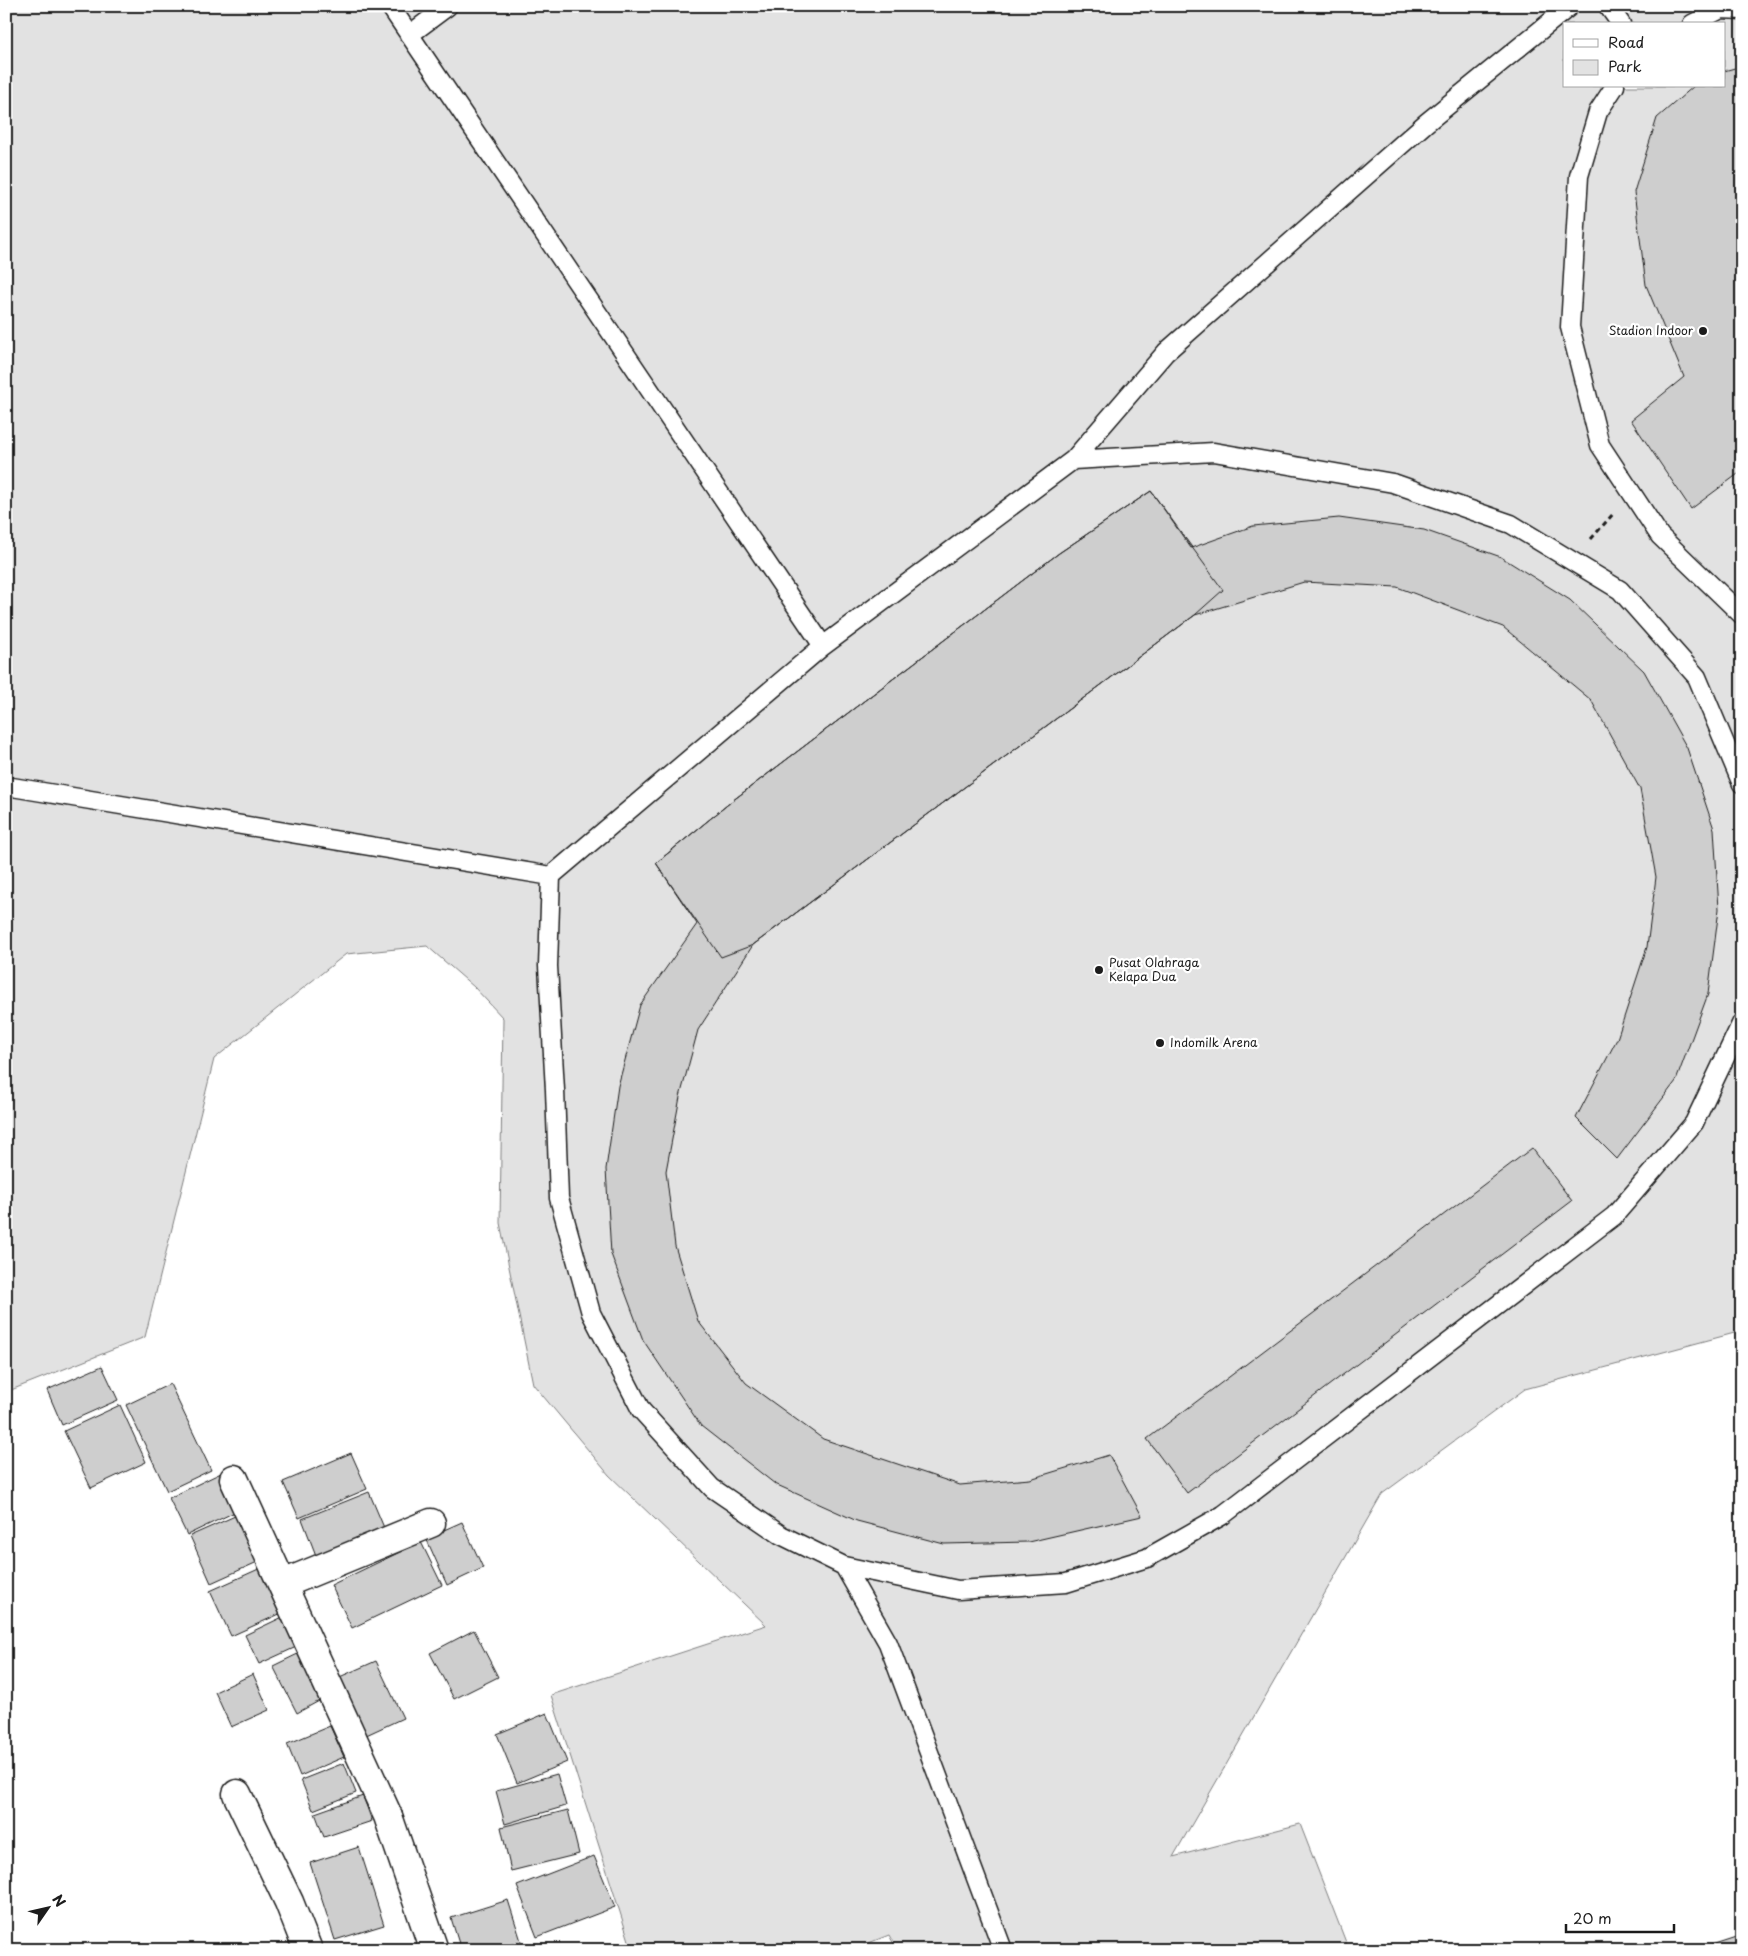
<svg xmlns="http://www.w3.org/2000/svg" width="1748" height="1956" font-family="'Playpen Sans',sans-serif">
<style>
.green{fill:#e2e2e2;stroke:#7f7f7f;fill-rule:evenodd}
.building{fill:#cecece;stroke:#1c1c1c}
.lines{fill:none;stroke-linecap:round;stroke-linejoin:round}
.service-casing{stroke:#1c1c1c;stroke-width:21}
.minor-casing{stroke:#1c1c1c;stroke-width:31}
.path{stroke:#1c1c1c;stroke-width:3;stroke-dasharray:5 4;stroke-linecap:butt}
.service{stroke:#fff;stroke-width:18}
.minor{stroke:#fff;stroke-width:28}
.poi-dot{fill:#1c1c1c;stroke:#fff;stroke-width:2}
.labels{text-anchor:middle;stroke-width:4.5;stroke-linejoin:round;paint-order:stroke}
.poi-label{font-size:12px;fill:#1c1c1c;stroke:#fff;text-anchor:start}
</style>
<rect width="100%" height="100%" fill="#fff"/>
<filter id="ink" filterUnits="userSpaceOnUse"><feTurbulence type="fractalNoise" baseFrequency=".02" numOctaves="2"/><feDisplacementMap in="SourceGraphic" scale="10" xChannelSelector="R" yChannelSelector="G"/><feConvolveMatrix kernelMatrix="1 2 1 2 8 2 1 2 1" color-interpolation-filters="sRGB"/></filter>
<g filter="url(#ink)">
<path class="green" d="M 6,6 L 1742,6 L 1742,1331 L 1525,1389 L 1382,1494 L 1173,1857 L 1300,1824 L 1349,1950 L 897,1950 L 889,1935 L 851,1950 L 632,1950 L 551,1695 L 766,1625 L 609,1475 L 533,1384 L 500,1223 L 503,1018 L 474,987 L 427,946 L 346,954 L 214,1059 L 145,1337 L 6,1392 ZM 1564,24 L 1724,24 L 1724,86 L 1564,86 Z"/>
<path class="building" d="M 1742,66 L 1742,471 L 1691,509 L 1631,420 L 1684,377 L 1646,285 L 1634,192 L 1657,118 L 1694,86 L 1724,86 L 1724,71 Z
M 1151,491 L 1191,548 L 1253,526 L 1339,518 L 1424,530 L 1501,557 L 1570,600 L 1644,671 L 1687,748 L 1714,829 L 1719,909 L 1708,994 L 1676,1081 L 1617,1159 L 1576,1118 L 1617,1039 L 1647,947 L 1656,877 L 1640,789 L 1591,700 L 1503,627 L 1397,587 L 1304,582 L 1195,615 L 753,945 L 698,1030 L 680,1097 L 666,1171 L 675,1246 L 698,1321 L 746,1383 L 823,1439 L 960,1485 L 1030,1479 L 1109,1455 L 1142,1516 L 1028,1542 L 944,1544 L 857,1521 L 775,1484 L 701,1426 L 643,1340 L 611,1254 L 606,1169 L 618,1086 L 640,1005 L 697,924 L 656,863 L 732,801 L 1059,553 Z
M 1151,491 L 1223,590 L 1195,615 L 753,945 L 721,957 L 656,863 L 732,801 L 1059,553 Z
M 1532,1148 L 1572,1201 L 1187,1493 L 1147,1439 Z
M 102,1366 L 118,1400 L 62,1425 L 47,1390 Z
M 170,1384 L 211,1470 L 167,1491 L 126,1405 Z
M 120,1405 L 146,1462 L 91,1488 L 64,1431 Z
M 351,1453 L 367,1489 L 299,1518 L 283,1482 Z
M 221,1473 L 239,1510 L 187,1535 L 169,1498 Z
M 369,1492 L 385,1530 L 317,1558 L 302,1519 Z
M 244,1512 L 264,1559 L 211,1583 L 190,1536 Z
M 462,1522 L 483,1568 L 447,1585 L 426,1538 Z
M 421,1542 L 442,1585 L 352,1628 L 331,1585 Z
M 263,1567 L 284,1612 L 231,1636 L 210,1591 Z
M 291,1613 L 305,1643 L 259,1664 L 245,1635 Z
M 474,1630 L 498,1677 L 454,1699 L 430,1653 Z
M 308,1649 L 332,1694 L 297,1713 L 273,1666 Z
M 376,1661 L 403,1718 L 362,1737 L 335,1679 Z
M 253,1674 L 269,1710 L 231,1727 L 215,1692 Z
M 547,1713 L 567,1762 L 517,1783 L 497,1734 Z
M 330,1726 L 344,1757 L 300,1776 L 287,1744 Z
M 344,1763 L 356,1793 L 313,1810 L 301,1780 Z
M 557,1774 L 566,1806 L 505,1824 L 496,1791 Z
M 363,1796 L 372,1821 L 324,1837 L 315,1813 Z
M 568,1810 L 579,1854 L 511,1871 L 501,1827 Z
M 359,1847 L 384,1925 L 335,1940 L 310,1863 Z
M 594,1856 L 615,1907 L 537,1937 L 517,1886 Z
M 508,1900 L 521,1941 L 493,1950 L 461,1950 L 451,1918 Z
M 1742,1934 L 1742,1950 L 1693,1950 Z"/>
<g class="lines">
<g class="service-casing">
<path id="service" d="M 390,6 L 823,646
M 1608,6 L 1621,24
M 1692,24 L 1721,9 L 1742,10
M 409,35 L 448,6
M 1615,86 L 1598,112 L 1579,176 L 1570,327 L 1600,445 L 1660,536 L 1742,615
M 1073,460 L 1166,352 L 1426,123 L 1570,6
M 1742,784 L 1697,677 L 1620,590 L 1511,524 L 1393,483 L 1214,452 L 1073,460 L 823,646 L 551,876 L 548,966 L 555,1090 L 559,1198 L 591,1313 L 641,1410 L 712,1488 L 781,1535 L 844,1566 L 958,1590 L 1066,1583 L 1147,1558 L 1223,1515 L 1614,1216 L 1694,1123 L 1742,1022
M 6,786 L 551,876
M 844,1566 L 888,1643 L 1003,1950"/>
</g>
<g class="minor-casing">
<path id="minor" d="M 234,1479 L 388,1816 L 434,1950
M 283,1584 L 431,1523
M 237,1794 L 289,1902 L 308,1950"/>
</g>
<path class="path" d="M 1591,539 L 1613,514"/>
<use href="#service" class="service"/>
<use href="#minor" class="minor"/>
</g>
</g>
<g class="poi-dot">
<circle cx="1703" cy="331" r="5"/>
<circle cx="1099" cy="970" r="5"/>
<circle cx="1160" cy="1043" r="5"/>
</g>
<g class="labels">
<g class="poi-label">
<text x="1693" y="335" text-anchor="end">Stadion Indoor</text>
<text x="1109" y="967">Pusat Olahraga<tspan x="1109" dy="14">Kelapa Dua</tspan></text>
<text x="1170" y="1047">Indomilk Arena</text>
</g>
</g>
<rect width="1748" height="1956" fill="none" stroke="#fff" stroke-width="25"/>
<rect x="12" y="12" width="1723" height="1931" fill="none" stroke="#1c1c1c" stroke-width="2" filter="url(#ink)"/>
<rect x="1563" y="22" width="162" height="65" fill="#ffffff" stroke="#a4a4a4"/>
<rect x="1573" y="39" width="25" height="8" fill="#ffffff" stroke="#a4a4a4"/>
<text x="1608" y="48" font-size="15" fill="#1c1c1c">Road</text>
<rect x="1573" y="60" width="25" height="15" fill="#e2e2e2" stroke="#a4a4a4"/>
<text x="1608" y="72" font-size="15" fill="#1c1c1c">Park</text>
<g transform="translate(48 1908) rotate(56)" stroke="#ffffff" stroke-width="4" paint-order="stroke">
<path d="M0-4L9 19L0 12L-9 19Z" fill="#1c1c1c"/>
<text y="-8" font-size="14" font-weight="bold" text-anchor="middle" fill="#1c1c1c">N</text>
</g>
<path d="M1566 1924v8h108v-8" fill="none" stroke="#1c1c1c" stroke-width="2.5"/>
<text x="1573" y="1924" font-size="15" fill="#1c1c1c" stroke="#ffffff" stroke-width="4" paint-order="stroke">20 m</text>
</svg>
